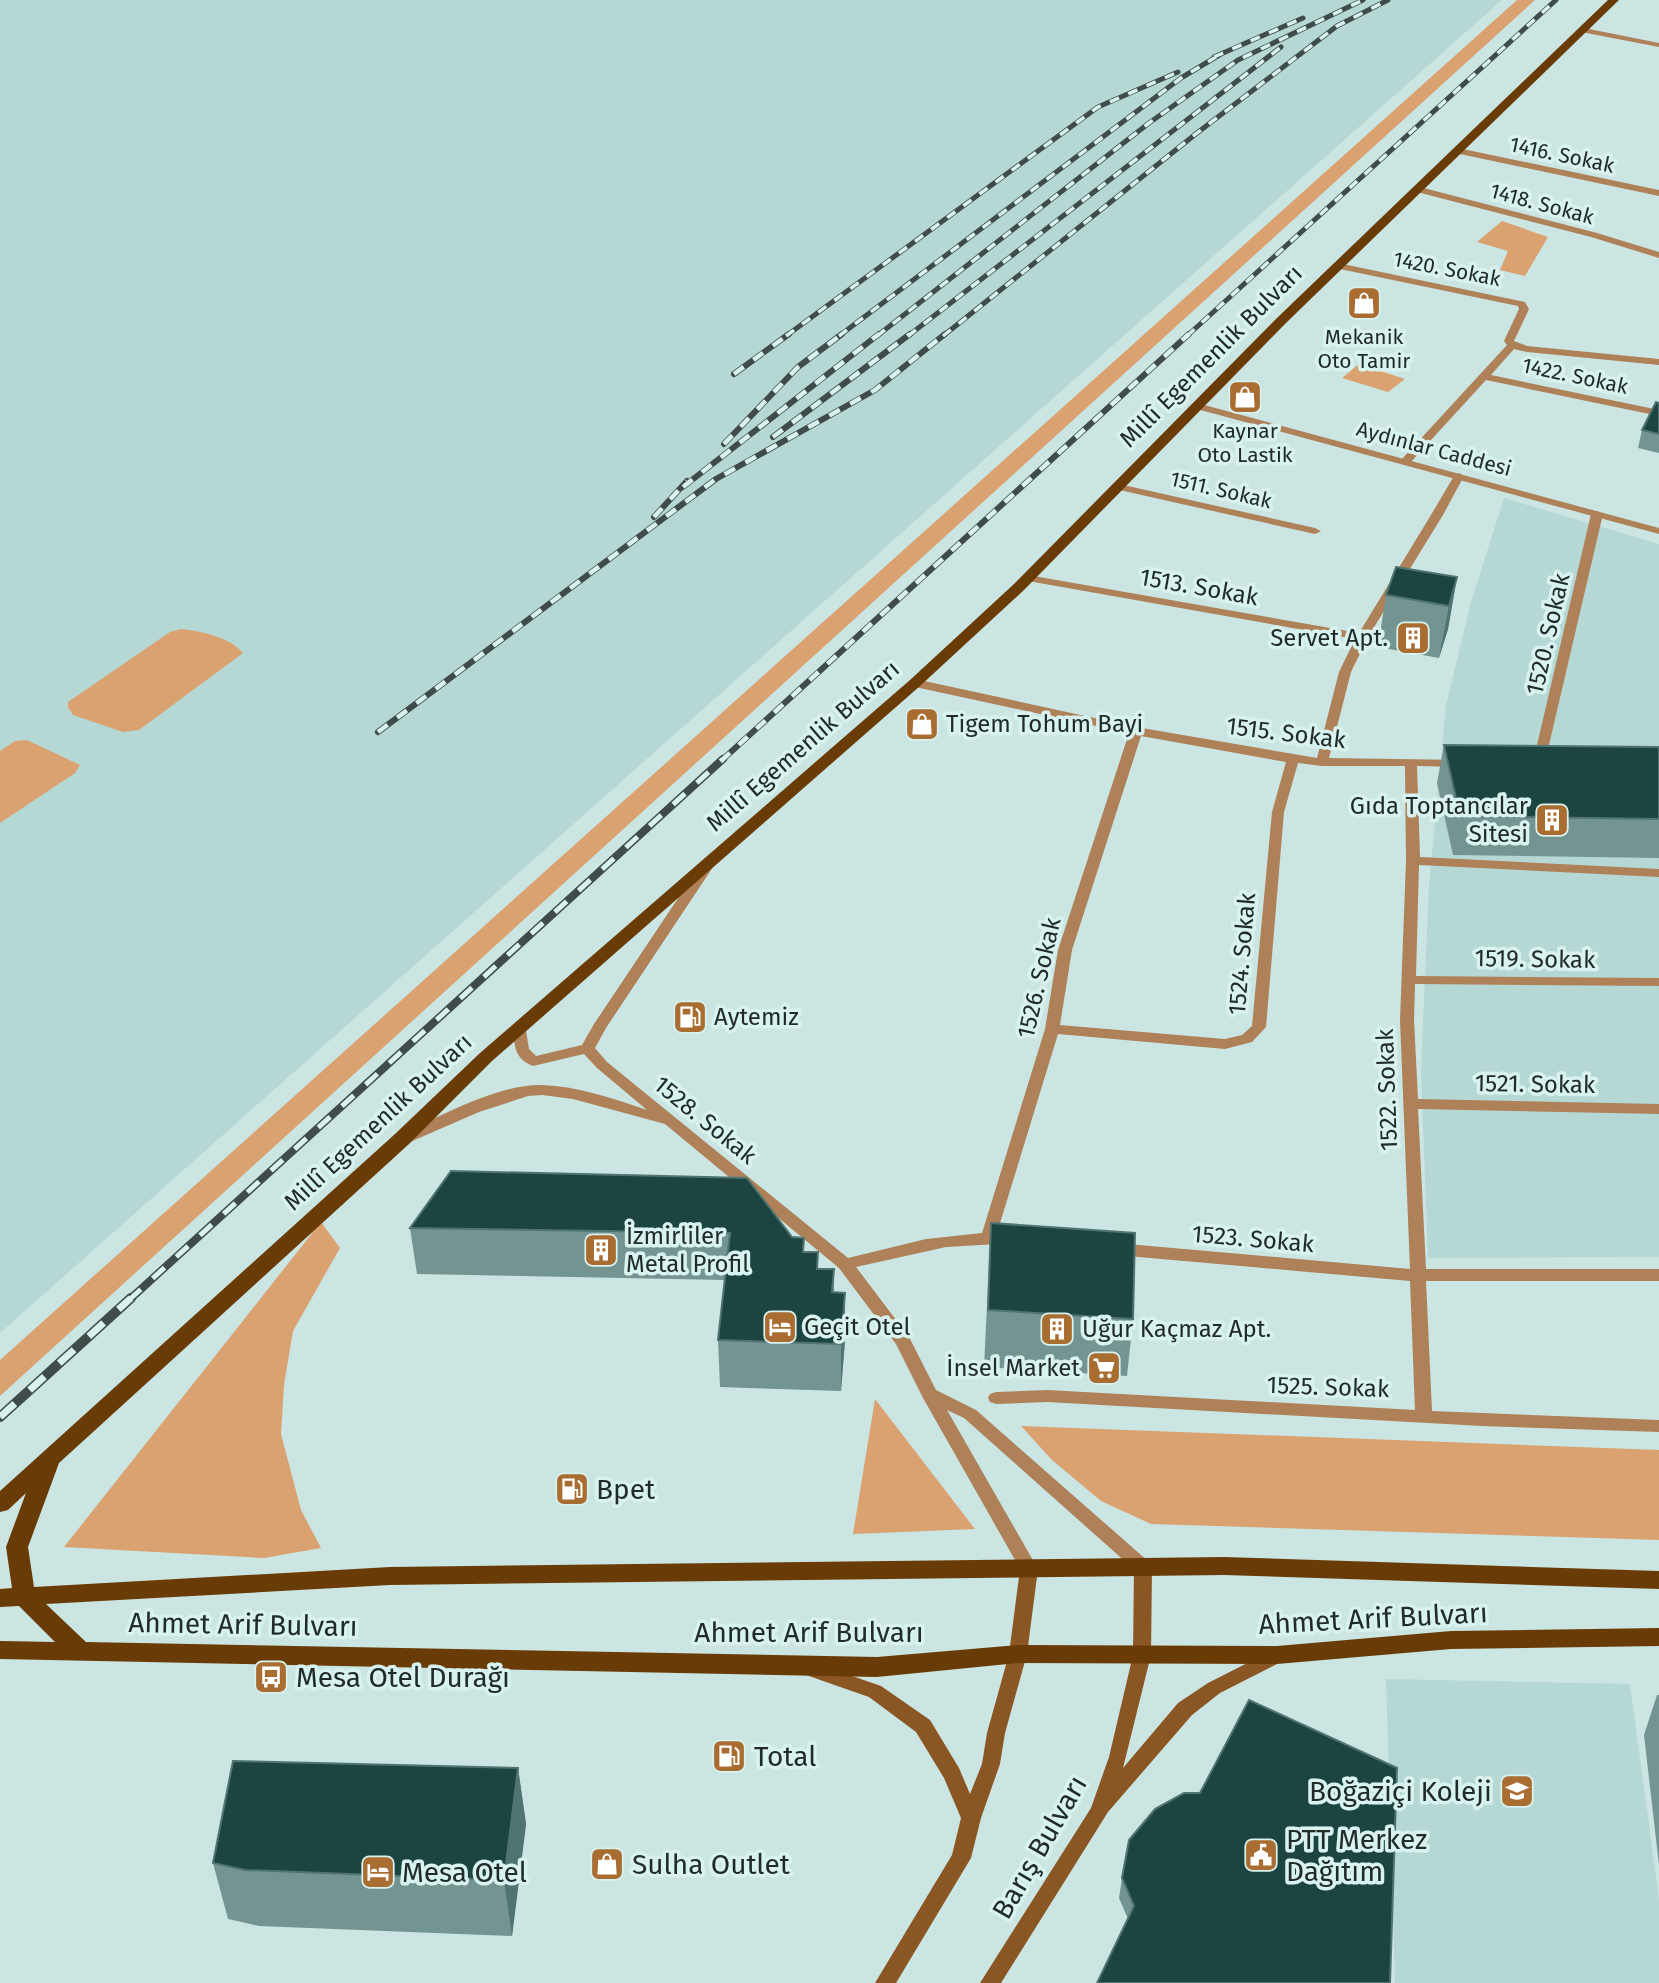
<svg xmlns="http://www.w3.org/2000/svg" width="1659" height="1983" font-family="'Fira Sans',sans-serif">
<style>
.built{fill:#b6d8d5}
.green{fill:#daa271}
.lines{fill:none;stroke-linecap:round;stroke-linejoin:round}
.pedestrian{fill:#ae8159;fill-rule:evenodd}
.minor{fill:#ae8159;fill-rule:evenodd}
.tertiary{fill:#ae8159;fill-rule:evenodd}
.secondary{fill:#8a5624;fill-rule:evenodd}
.primary{fill:#693c07;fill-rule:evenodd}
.rail-far3-casing{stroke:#3f4c4a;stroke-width:5}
.rail-far2-casing{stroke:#3f4c4a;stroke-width:6}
.rail-far1-casing{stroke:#3f4c4a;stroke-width:8}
.rail-casing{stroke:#3f4c4a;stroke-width:10}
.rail-far3{stroke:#d8f2ef;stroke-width:3.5;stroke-dasharray:10;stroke-linecap:butt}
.rail-far2{stroke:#d8f2ef;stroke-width:4.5;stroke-dasharray:12;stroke-linecap:butt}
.rail-far1{stroke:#d8f2ef;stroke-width:5;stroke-dasharray:16;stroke-linecap:butt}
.rail{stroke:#d8f2ef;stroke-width:7;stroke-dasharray:20;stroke-linecap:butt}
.wall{fill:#749491}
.shaded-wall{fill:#507471}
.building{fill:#1c4440;stroke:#507471;stroke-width:2}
.labels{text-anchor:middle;stroke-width:7;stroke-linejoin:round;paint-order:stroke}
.far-street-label{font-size:21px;fill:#212b2a;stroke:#d8f2ef}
.far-poi-label{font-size:21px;fill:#212b2a;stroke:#d8f2ef}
.street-label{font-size:24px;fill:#212b2a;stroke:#d8f2ef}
.poi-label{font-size:24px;fill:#212b2a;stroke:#d8f2ef;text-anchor:start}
.near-poi-label{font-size:28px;fill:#212b2a;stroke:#d8f2ef;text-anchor:start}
.near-street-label{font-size:28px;fill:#212b2a;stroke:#d8f2ef}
</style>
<rect width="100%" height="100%" fill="#cbe5e2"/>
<path class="built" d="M 0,0 L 1502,0 L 0,1333 Z
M 1504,498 L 1659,544 L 1659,1257 L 1428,1258 L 1421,1069 L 1429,885 L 1446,705 L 1471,602 Z
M 1386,1679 L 1630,1684 L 1659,1899 L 1659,1983 L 1395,1983 Z"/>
<path class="green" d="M 1517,0 L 1535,0 L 0,1396 L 0,1360 Z
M 1502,221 L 1548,237 L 1525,276 L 1500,270 L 1508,251 L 1477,242 Z
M 1359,364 L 1405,379 L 1388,392 L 1342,378 Z
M 181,629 C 200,631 230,637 243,653 L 139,730 L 123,732 L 73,715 L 68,707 L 68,702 L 170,632 Z
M 27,740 L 80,765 L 75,773 L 0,823 L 0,751 L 15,741 Z
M 321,1222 L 340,1248 L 293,1331 L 284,1385 L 281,1434 L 301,1510 L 321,1548 L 264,1558 L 64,1547 Z
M 875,1399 L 975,1529 L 853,1534 Z
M 1021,1426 L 1659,1450 L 1659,1540 L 1151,1524 L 1101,1501 L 1052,1460 Z"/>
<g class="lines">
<path class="pedestrian" d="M 1459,473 L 1464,476 L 1443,515 L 1437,518 L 1433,517 L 1431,515 L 1454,476 Z"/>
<path class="minor" d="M 1584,28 L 1659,43 L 1659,47 L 1581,32 L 1581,28 Z
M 1458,148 L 1659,190 L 1659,196 L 1455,153 L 1454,151 Z
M 1416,186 L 1597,233 L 1659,252 L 1659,258 L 1591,237 L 1413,191 L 1412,189 Z
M 1338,263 L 1525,302 L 1529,309 L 1514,341 L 1527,346 L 1659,359 L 1659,365 L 1527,352 L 1514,349 L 1491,375 L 1659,410 L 1659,416 L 1486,380 L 1410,463 L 1402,463 L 1402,459 L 1507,345 L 1504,341 L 1519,309 L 1518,306 L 1335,268 L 1333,266 Z
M 1119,484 L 1315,528 L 1321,531 L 1315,534 L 1115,489 L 1114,487 Z
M 1597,511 L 1603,514 L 1545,762 L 1539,766 L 1533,762 L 1591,514 Z
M 1437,512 L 1443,515 L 1368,637 L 1351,672 L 1329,758 L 1462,760 L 1464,763 L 1462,766 L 1458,767 L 1417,766 L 1420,857 L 1659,869 L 1659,877 L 1419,865 L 1416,976 L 1659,978 L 1659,986 L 1415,984 L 1414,1020 L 1418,1099 L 1659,1104 L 1659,1114 L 1418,1109 L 1426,1269 L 1659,1269 L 1659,1281 L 1426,1281 L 1432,1411 L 1659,1420 L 1659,1432 L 1482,1426 L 1047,1402 L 996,1404 L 990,1402 L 988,1398 L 990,1394 L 996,1392 L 1047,1390 L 1415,1410 L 1410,1281 L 1116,1255 L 1110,1253 L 1108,1249 L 1110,1245 L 1116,1243 L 1410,1269 L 1400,1020 L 1406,861 L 1405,766 L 1322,766 L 1298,763 L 1284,812 L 1266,1027 L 1252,1042 L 1225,1049 L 1058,1034 L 997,1233 L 1013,1235 L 1016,1239 L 1013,1243 L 946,1247 L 856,1267 L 909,1337 L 936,1390 L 976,1410 L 1149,1562 L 1152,1567 L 1149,1572 L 1143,1574 L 1137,1572 L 964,1418 L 947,1410 L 1038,1569 L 1035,1574 L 1029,1576 L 1023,1574 L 923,1398 L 896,1344 L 839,1268 L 665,1124 L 573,1099 L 542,1095 L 528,1096 L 479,1112 L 410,1142 L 400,1142 L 398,1138 L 400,1134 C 440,1117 497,1084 542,1085 C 578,1086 614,1099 647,1110 L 597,1068 L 584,1054 L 533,1066 C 515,1059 514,1046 513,1028 L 520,1023 L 525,1025 L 529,1049 L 536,1056 L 582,1045 L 594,1024 L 699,867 L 706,863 L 713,867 L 606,1028 L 595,1048 L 607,1062 L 848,1258 L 926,1239 L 982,1233 L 1045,1029 L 1058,950 L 1129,733 L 915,687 L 909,683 L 915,679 L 1136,727 L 1317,758 L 1339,672 L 1355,639 L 1028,581 L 1022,578 L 1028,575 L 1359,633 L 1431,515 ZM 1141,736 L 1286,762 L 1272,812 L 1252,1026 L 1242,1035 L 1225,1039 L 1060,1025 L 1072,950 Z"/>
<path class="tertiary" d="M 1197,403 L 1659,528 L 1659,534 L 1193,408 L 1192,406 Z"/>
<path class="secondary" d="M 1143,1560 L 1149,1562 L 1152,1567 L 1151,1655 L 1123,1768 L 1178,1703 L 1208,1683 L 1277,1648 L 1283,1651 L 1286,1656 L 1283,1661 L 1220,1693 L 1192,1715 L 1108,1812 L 1001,1983 L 980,1983 L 1091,1808 L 1109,1757 L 1133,1655 L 1134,1567 L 1137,1562 Z
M 1029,1562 L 1035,1564 L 1038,1569 L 1027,1654 L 1005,1733 L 1000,1764 L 981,1818 L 971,1858 L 896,1983 L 875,1983 L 952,1855 L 961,1818 L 944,1778 L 916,1732 L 869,1697 L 806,1675 L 803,1670 L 806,1665 L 812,1662 L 881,1686 L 930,1720 L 959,1768 L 970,1794 L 982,1764 L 987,1733 L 1009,1654 L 1020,1569 L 1023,1564 Z"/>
<path class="primary" d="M 1608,0 L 1619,0 L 1286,323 L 1024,590 L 920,686 L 492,1061 L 409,1144 L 59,1463 L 28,1547 L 34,1587 L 390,1567 L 1224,1557 L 1659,1571 L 1659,1589 L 1224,1575 L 390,1585 L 46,1604 L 86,1642 L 877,1657 L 1018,1645 L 1277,1646 L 1451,1631 L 1659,1628 L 1659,1646 L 1451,1649 L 1277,1664 L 1018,1663 L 877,1677 L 0,1659 L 0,1641 L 55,1642 L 19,1606 L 0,1607 L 0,1589 L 12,1588 L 6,1547 L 26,1493 L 8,1510 L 0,1512 L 0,1491 L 395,1134 L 480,1053 L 910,680 L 1014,584 L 1278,317 Z"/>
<g class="rail-far3-casing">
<path id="rail-far3" d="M 1214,57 L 1303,18
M 786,336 L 1098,107 L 1178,72
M 839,336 L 1181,78 L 1221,54
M 877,336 L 1149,123 L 1238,60 L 1363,0
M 908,336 L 1281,47
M 943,336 L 1197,133 L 1337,26 L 1388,0
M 1187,336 L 1556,0"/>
</g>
<g class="rail-far2-casing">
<path id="rail-far2" d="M 734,374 L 789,334
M 773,437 L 910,334
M 724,444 L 798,367 L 842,334
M 683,487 L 879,334
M 654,517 L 687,481
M 378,732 L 716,479 L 875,390 L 945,334
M 721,761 L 1189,334"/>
</g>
<g class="rail-far1-casing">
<path id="rail-far1" d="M 129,1300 L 723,759"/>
</g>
<g class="rail-casing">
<path id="rail" d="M 0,1417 L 131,1298"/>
</g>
<use href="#rail-far3" class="rail-far3"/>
<use href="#rail-far2" class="rail-far2"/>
<use href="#rail-far1" class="rail-far1"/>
<use href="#rail" class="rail"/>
</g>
<path class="wall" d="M 1659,403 L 1659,453 L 1638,448 L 1642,430 Z
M 1457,577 L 1448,629 L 1439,658 L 1378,647 L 1386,595 Z
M 1444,745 L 1659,747 L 1659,858 L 1453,855 L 1437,783 Z
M 451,1171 L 792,1237 L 804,1238 L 804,1252 L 818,1252 L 818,1269 L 834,1269 L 834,1293 L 845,1293 L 845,1340 L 841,1391 L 720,1387 L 718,1340 L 725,1280 L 417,1274 L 410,1228 Z
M 991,1223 L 1133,1319 L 1127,1376 L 984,1367 Z
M 1657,1695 L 1659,1695 L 1659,1865 L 1644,1735 Z
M 518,1768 L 526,1824 L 512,1936 L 259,1926 L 228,1919 L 213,1863 Z
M 1122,1878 L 1390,1983 L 1128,1919 L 1119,1898 Z"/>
<path class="shaded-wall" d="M 1457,577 L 1448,629 L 1439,658 L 1449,606 Z
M 845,1293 L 845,1340 L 841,1391 L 841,1344 Z
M 518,1768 L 526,1824 L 512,1936 L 504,1880 Z"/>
<path class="building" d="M 1656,402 L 1659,403 L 1659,434 L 1642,430 Z
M 1396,567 L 1457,577 L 1449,606 L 1386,595 Z
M 1444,745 L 1659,747 L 1659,819 L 1460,816 Z
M 451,1171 L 747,1178 L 792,1237 L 804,1238 L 803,1252 L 818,1252 L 817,1269 L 834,1269 L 832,1292 L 845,1293 L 841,1344 L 718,1340 L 730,1233 L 410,1228 Z
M 991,1223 L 1135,1233 L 1133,1319 L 988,1310 Z
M 1249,1700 L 1397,1768 L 1390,1983 L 1097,1983 L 1134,1906 L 1122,1878 L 1129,1840 L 1155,1809 L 1184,1793 L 1200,1793 Z
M 233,1761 L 518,1768 L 504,1880 L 245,1870 L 213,1863 Z"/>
<defs>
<g id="shop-square" transform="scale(1.75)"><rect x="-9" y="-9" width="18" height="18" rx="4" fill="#aa6d31" stroke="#d8f2ef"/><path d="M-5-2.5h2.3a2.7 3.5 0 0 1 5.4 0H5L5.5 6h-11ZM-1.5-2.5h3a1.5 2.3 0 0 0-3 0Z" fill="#fff"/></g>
<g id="building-square" transform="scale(1.75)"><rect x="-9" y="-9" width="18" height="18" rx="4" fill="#aa6d31" stroke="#d8f2ef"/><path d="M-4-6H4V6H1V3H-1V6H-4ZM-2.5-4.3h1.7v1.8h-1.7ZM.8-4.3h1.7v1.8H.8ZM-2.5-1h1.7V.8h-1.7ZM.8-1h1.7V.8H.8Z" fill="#fff"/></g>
<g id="fuel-square" transform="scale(1.75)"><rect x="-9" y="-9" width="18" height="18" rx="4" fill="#aa6d31" stroke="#d8f2ef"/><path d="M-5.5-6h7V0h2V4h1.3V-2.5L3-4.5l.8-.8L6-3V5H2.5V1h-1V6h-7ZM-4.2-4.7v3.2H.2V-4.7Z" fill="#fff"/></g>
<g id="hotel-square" transform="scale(1.75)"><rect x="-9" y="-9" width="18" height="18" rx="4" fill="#aa6d31" stroke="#d8f2ef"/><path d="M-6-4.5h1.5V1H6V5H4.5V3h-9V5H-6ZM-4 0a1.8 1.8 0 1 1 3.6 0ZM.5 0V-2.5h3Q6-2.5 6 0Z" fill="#fff"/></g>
<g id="supermarket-square" transform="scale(1.75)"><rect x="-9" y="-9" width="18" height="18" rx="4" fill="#aa6d31" stroke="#d8f2ef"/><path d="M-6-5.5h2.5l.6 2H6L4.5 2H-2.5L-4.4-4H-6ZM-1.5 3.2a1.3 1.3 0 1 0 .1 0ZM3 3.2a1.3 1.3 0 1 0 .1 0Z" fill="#fff"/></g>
<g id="bus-square" transform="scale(1.75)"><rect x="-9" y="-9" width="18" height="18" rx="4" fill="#aa6d31" stroke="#d8f2ef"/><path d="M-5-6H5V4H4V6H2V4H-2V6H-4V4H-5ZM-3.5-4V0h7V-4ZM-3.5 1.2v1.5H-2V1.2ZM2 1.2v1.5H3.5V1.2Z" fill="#fff"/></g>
<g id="school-square" transform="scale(1.75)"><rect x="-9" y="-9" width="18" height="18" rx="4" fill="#aa6d31" stroke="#d8f2ef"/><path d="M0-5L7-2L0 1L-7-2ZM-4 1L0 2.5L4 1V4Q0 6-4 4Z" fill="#fff"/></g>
<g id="civic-square" transform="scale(1.75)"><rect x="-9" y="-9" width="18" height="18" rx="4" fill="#aa6d31" stroke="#d8f2ef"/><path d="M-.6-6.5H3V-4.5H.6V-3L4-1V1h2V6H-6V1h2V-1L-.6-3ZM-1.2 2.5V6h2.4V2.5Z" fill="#fff"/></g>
</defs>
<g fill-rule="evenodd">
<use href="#shop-square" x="1364" y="303"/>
<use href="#shop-square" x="1245" y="397"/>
<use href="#building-square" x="1413" y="638"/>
<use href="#shop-square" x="922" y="724"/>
<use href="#building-square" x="1552" y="820"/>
<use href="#fuel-square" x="690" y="1017"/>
<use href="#building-square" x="601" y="1250"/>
<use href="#hotel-square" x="780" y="1327"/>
<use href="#building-square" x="1057" y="1329"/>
<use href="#supermarket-square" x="1104" y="1368"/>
<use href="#fuel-square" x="572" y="1489"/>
<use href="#bus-square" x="271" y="1677"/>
<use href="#fuel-square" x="729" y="1756"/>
<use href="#school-square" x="1517" y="1791"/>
<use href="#civic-square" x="1261" y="1855"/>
<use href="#shop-square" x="607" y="1864"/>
<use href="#hotel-square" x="378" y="1872"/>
</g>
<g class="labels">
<g class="far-street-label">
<text transform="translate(1562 155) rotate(12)" y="7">1416. Sokak</text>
<text transform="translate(1542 204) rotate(15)" y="7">1418. Sokak</text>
<text transform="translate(1447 269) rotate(11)" y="7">1420. Sokak</text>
<text transform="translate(1575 376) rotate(12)" y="7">1422. Sokak</text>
<text transform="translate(1434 449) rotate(15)" y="7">Aydınlar Caddesi</text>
<text transform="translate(1221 490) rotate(13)" y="7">1511. Sokak</text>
</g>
<g class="far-poi-label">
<text x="1364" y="344">Mekanik<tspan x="1364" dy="24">Oto Tamir</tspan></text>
<text x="1245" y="438">Kaynar<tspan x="1245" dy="24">Oto Lastik</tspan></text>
</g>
<g class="street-label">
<text transform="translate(1211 356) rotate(-45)" y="8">Millî Egemenlik Bulvarı</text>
<text transform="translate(1199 587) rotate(10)" y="8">1513. Sokak</text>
<text transform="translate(1548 634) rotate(-77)" y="8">1520. Sokak</text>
<text transform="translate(1286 733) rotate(7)" y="8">1515. Sokak</text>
<text transform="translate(803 746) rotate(-41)" y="8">Millî Egemenlik Bulvarı</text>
<text transform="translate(1242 954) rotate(-85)" y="8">1524. Sokak</text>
<text transform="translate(1535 959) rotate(1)" y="8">1519. Sokak</text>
<text transform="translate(1039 978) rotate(-77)" y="8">1526. Sokak</text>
<text transform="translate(1535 1084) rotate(1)" y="8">1521. Sokak</text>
<text transform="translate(1387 1090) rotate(-92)" y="8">1522. Sokak</text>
<text transform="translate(705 1120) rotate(39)" y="8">1528. Sokak</text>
<text transform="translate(378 1122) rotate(-43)" y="8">Millî Egemenlik Bulvarı</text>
<text transform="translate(1253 1239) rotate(5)" y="8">1523. Sokak</text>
<text transform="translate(1328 1387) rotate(2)" y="8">1525. Sokak</text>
</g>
<g class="poi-label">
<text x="1388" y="646" text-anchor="end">Servet Apt.</text>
<text x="946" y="732">Tigem Tohum Bayi</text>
<text x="1528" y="814" text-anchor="end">Gıda Toptancılar<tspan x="1528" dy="28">Sitesi</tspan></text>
<text x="714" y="1025">Aytemiz</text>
<text x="626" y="1244">İzmirliler<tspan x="626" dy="28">Metal Profil</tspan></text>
<text x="804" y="1335">Geçit Otel</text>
<text x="1082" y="1337">Uğur Kaçmaz Apt.</text>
<text x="1080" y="1376" text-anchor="end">İnsel Market</text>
</g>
<g class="near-poi-label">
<text x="596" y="1499">Bpet</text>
<text x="296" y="1687">Mesa Otel Durağı</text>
<text x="754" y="1766">Total</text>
<text x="1492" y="1801" text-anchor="end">Boğaziçi Koleji</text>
<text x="1286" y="1849">PTT Merkez<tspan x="1286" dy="32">Dağıtım</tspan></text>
<text x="632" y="1874">Sulha Outlet</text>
<text x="402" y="1882">Mesa Otel</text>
</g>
<g class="near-street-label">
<text transform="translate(1373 1618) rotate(-3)" y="10">Ahmet Arif Bulvarı</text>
<text transform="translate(243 1624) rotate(1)" y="10">Ahmet Arif Bulvarı</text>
<text x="809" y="1642">Ahmet Arif Bulvarı</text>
<text transform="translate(1039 1847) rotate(-60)" y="10">Barış Bulvarı</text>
</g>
</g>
</svg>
